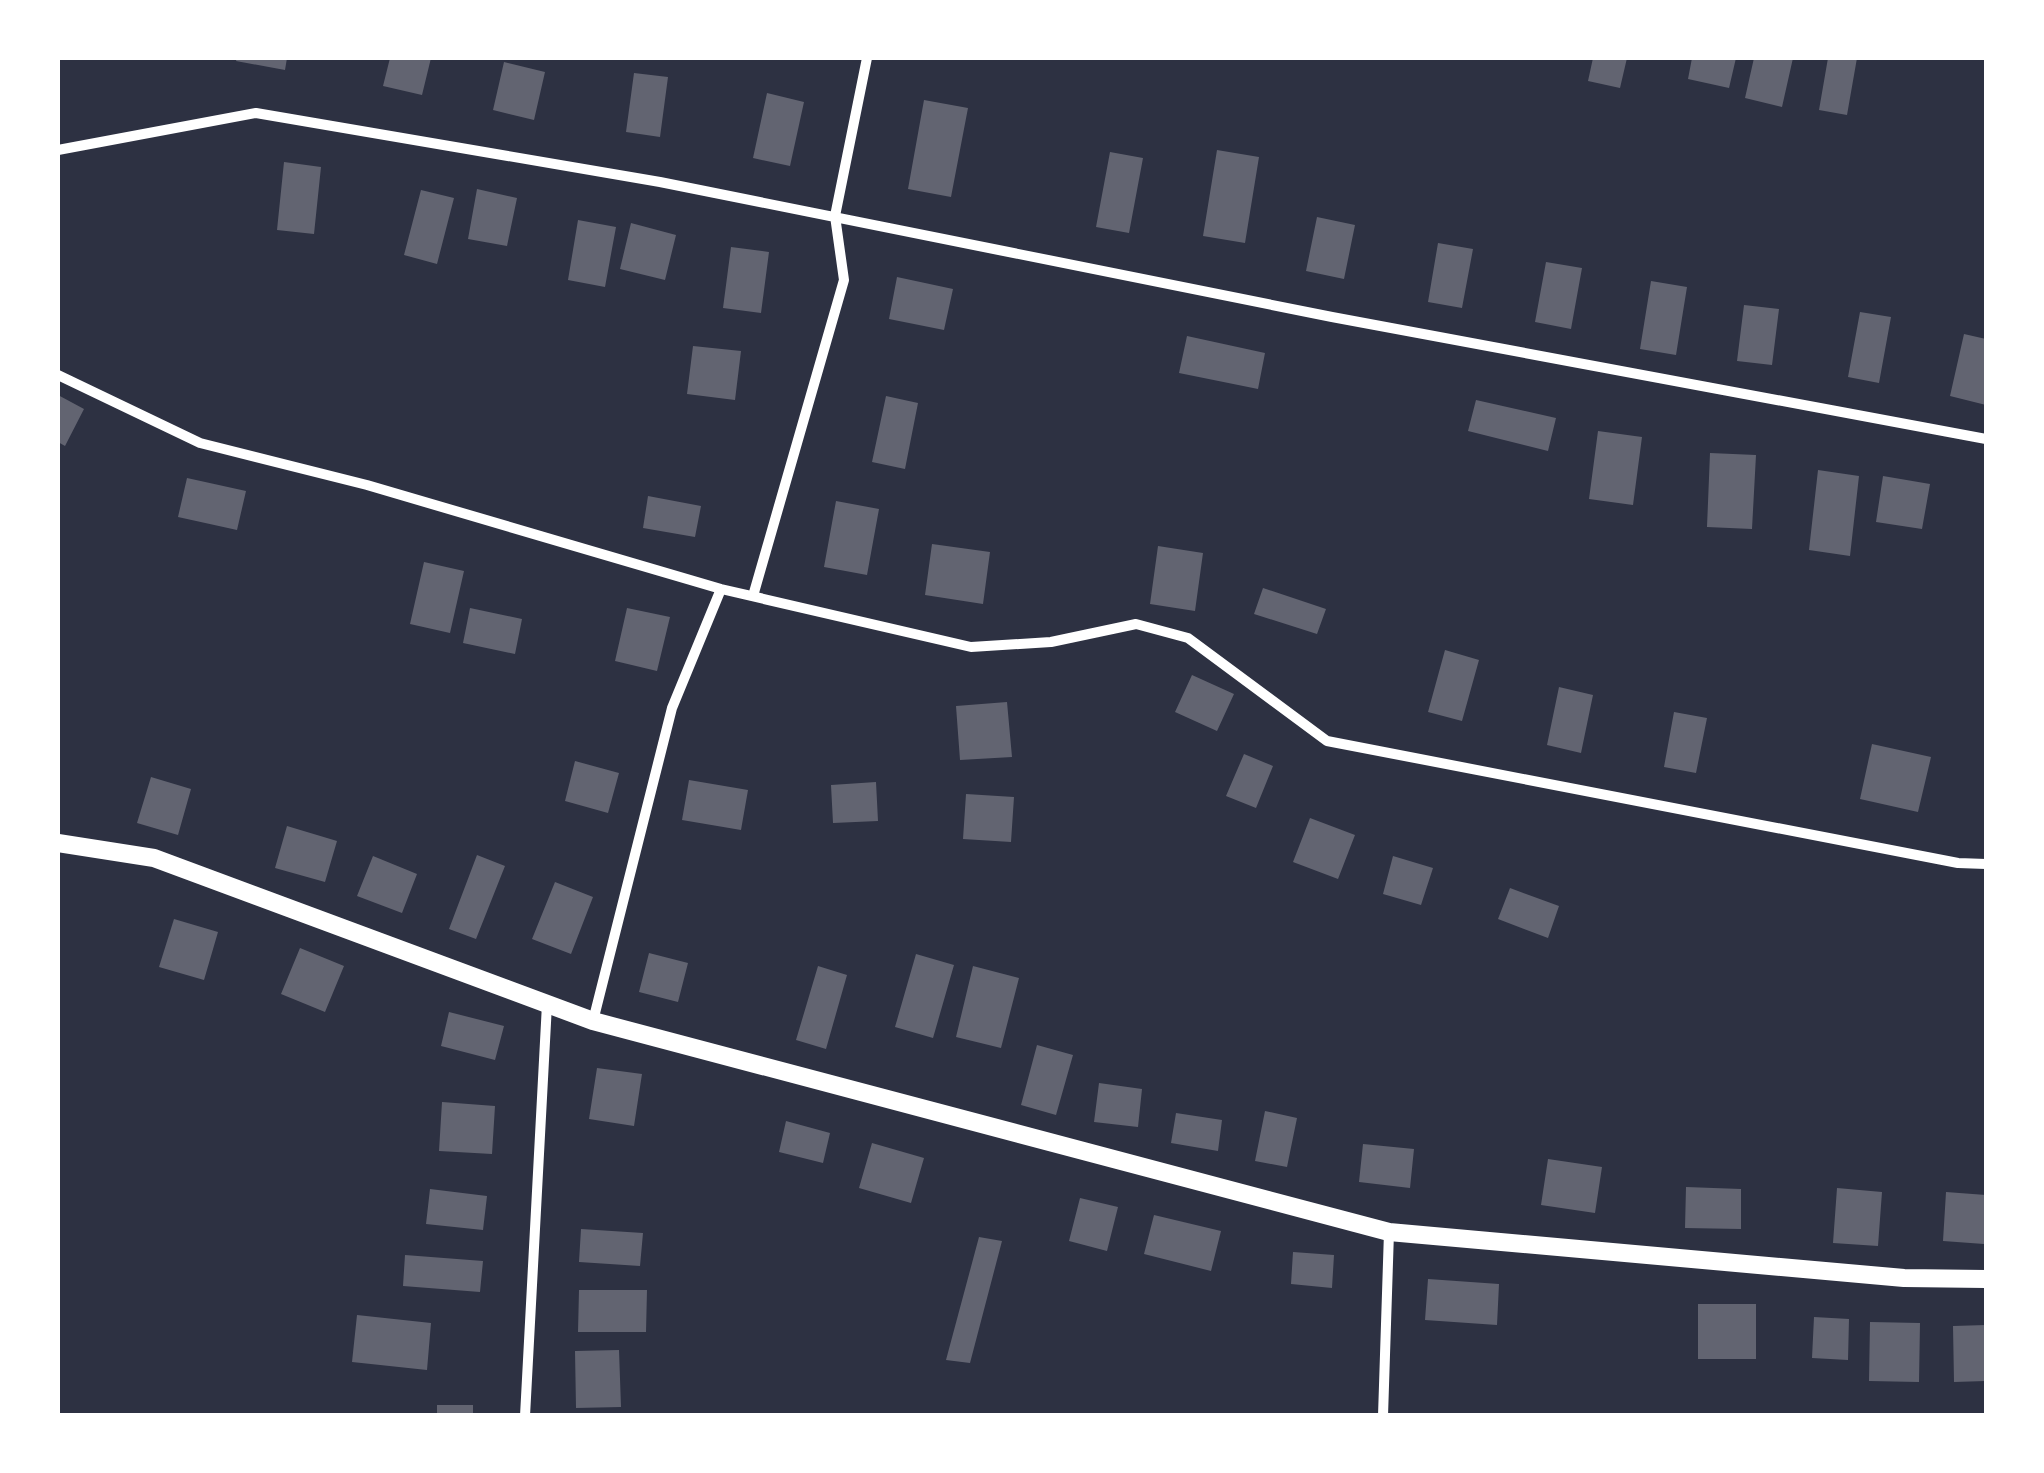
<svg xmlns="http://www.w3.org/2000/svg" width="2044" height="1473" font-family="'Nunito Sans',sans-serif">
<style>
.building{fill:#626471}
.lines{fill:none;stroke-linecap:round;stroke-linejoin:round}
.minor{stroke:#fff;stroke-width:10}
.tertiary{stroke:#fff;stroke-width:18}
</style>
<rect width="100%" height="100%" fill="#2d3142"/>
<path class="building" d="M 237,58 L 287,58 L 285,70 L 236,61 Z
M 390,58 L 431,58 L 422,95 L 383,86 Z
M 1593,58 L 1627,58 L 1620,88 L 1588,81 Z
M 1692,58 L 1736,58 L 1729,88 L 1688,79 Z
M 1754,58 L 1793,58 L 1782,107 L 1745,98 Z
M 1828,58 L 1857,58 L 1847,115 L 1819,110 Z
M 504,62 L 545,72 L 534,120 L 493,110 Z
M 634,73 L 668,77 L 660,137 L 626,132 Z
M 767,93 L 804,102 L 790,166 L 753,158 Z
M 924,100 L 968,108 L 951,197 L 908,189 Z
M 1217,150 L 1259,157 L 1245,243 L 1203,236 Z
M 1110,152 L 1143,158 L 1129,233 L 1096,227 Z
M 284,162 L 321,167 L 314,234 L 277,230 Z
M 477,189 L 517,198 L 507,246 L 468,239 Z
M 421,190 L 454,198 L 437,264 L 404,255 Z
M 1317,217 L 1355,225 L 1344,279 L 1306,271 Z
M 578,220 L 616,227 L 605,287 L 568,280 Z
M 631,223 L 676,235 L 665,280 L 620,269 Z
M 1438,243 L 1473,249 L 1462,308 L 1428,302 Z
M 731,247 L 769,252 L 761,313 L 723,308 Z
M 1546,262 L 1582,268 L 1571,329 L 1535,322 Z
M 897,277 L 953,289 L 944,330 L 889,319 Z
M 1651,281 L 1687,287 L 1676,355 L 1640,349 Z
M 1744,305 L 1779,309 L 1772,365 L 1737,361 Z
M 1860,312 L 1891,317 L 1879,383 L 1848,377 Z
M 1964,334 L 1986,339 L 1986,405 L 1950,396 Z
M 1187,336 L 1265,353 L 1258,389 L 1179,373 Z
M 693,346 L 741,351 L 735,400 L 687,394 Z
M 58,395 L 84,409 L 65,446 L 58,442 Z
M 886,396 L 918,403 L 905,469 L 872,462 Z
M 1476,400 L 1556,418 L 1548,451 L 1468,431 Z
M 1598,431 L 1642,437 L 1633,505 L 1589,499 Z
M 1710,453 L 1756,455 L 1752,529 L 1707,527 Z
M 1818,470 L 1859,476 L 1850,556 L 1809,550 Z
M 1883,476 L 1930,484 L 1922,529 L 1876,522 Z
M 187,478 L 246,491 L 237,530 L 178,517 Z
M 648,496 L 701,506 L 695,537 L 643,528 Z
M 836,501 L 879,509 L 867,575 L 824,567 Z
M 932,544 L 990,552 L 983,604 L 925,595 Z
M 1158,546 L 1203,553 L 1195,611 L 1150,604 Z
M 424,562 L 464,571 L 450,633 L 410,624 Z
M 1263,588 L 1326,609 L 1317,634 L 1254,614 Z
M 470,608 L 522,619 L 515,654 L 463,643 Z
M 627,608 L 670,617 L 657,671 L 615,661 Z
M 1445,650 L 1479,660 L 1462,721 L 1428,712 Z
M 1192,675 L 1234,694 L 1217,731 L 1175,712 Z
M 1559,687 L 1593,695 L 1581,753 L 1547,745 Z
M 1007,702 L 1012,757 L 960,760 L 956,706 Z
M 1674,712 L 1707,718 L 1696,773 L 1664,767 Z
M 1872,744 L 1931,757 L 1918,812 L 1860,799 Z
M 1244,754 L 1273,766 L 1256,808 L 1226,796 Z
M 575,761 L 619,773 L 608,813 L 565,801 Z
M 151,777 L 191,789 L 178,835 L 137,823 Z
M 689,780 L 748,790 L 741,830 L 682,820 Z
M 876,782 L 878,821 L 833,823 L 831,785 Z
M 966,794 L 1014,797 L 1011,842 L 963,839 Z
M 1310,818 L 1355,835 L 1338,879 L 1293,862 Z
M 287,826 L 337,841 L 325,882 L 275,868 Z
M 477,855 L 505,866 L 476,939 L 449,929 Z
M 373,856 L 417,874 L 402,913 L 357,896 Z
M 1393,856 L 1433,868 L 1421,905 L 1383,894 Z
M 555,882 L 593,897 L 571,954 L 532,939 Z
M 1510,888 L 1559,906 L 1548,938 L 1498,919 Z
M 174,919 L 218,932 L 204,980 L 159,967 Z
M 300,948 L 344,966 L 325,1012 L 281,994 Z
M 649,953 L 688,963 L 678,1002 L 639,992 Z
M 916,954 L 954,965 L 933,1038 L 895,1027 Z
M 818,966 L 847,975 L 826,1049 L 796,1040 Z
M 973,966 L 1019,978 L 1001,1048 L 956,1037 Z
M 449,1012 L 504,1026 L 495,1060 L 441,1046 Z
M 1037,1045 L 1073,1055 L 1056,1115 L 1021,1105 Z
M 597,1068 L 642,1074 L 634,1126 L 589,1119 Z
M 1099,1083 L 1142,1089 L 1138,1127 L 1094,1122 Z
M 442,1102 L 495,1106 L 492,1154 L 439,1151 Z
M 1265,1111 L 1297,1118 L 1287,1167 L 1255,1161 Z
M 1176,1113 L 1222,1120 L 1218,1151 L 1171,1143 Z
M 786,1121 L 830,1133 L 823,1163 L 779,1152 Z
M 872,1143 L 924,1158 L 911,1203 L 859,1188 Z
M 1363,1144 L 1414,1149 L 1410,1188 L 1359,1182 Z
M 1548,1159 L 1602,1167 L 1595,1213 L 1541,1205 Z
M 1686,1187 L 1741,1189 L 1741,1229 L 1685,1228 Z
M 1837,1188 L 1882,1192 L 1878,1246 L 1833,1243 Z
M 430,1189 L 487,1196 L 483,1230 L 426,1224 Z
M 1946,1192 L 1986,1195 L 1984,1244 L 1943,1241 Z
M 1080,1198 L 1118,1207 L 1107,1251 L 1069,1241 Z
M 1154,1215 L 1221,1231 L 1211,1271 L 1144,1254 Z
M 581,1229 L 643,1233 L 640,1266 L 579,1262 Z
M 979,1237 L 1002,1241 L 970,1363 L 946,1360 Z
M 1293,1252 L 1334,1255 L 1332,1288 L 1291,1284 Z
M 405,1255 L 483,1261 L 480,1292 L 403,1286 Z
M 1428,1279 L 1499,1284 L 1497,1325 L 1425,1320 Z
M 579,1290 L 647,1290 L 646,1332 L 578,1332 Z
M 1698,1304 L 1756,1304 L 1756,1359 L 1698,1359 Z
M 357,1315 L 431,1323 L 427,1370 L 352,1362 Z
M 1814,1317 L 1849,1319 L 1848,1360 L 1812,1358 Z
M 1870,1322 L 1920,1323 L 1919,1382 L 1869,1381 Z
M 1986,1325 L 1986,1381 L 1954,1382 L 1953,1326 Z
M 619,1350 L 621,1407 L 576,1408 L 575,1351 Z
M 437,1405 L 473,1405 L 473,1416 L 437,1416 Z"/>
<g class="lines">
<path class="minor" d="M 58,150 L 256,113 L 660,182 L 1332,317 L 1986,439
M 58,375 L 200,443 L 367,485 L 721,589 L 971,647 L 1051,642 L 1136,624 L 1188,638 L 1327,741 L 1958,863 L 1986,864
M 753,596 L 844,280 L 835,216 L 867,58
M 593,1021 L 672,708 L 721,589
M 525,1416 L 547,1004
M 1383,1416 L 1389,1232"/>
<path class="tertiary" d="M 58,843 L 154,858 L 593,1021 L 1389,1232 L 1904,1278 L 1986,1279"/>
</g>
<rect width="2044" height="1473" fill="none" stroke="#ffffff" stroke-width="120"/>
</svg>
